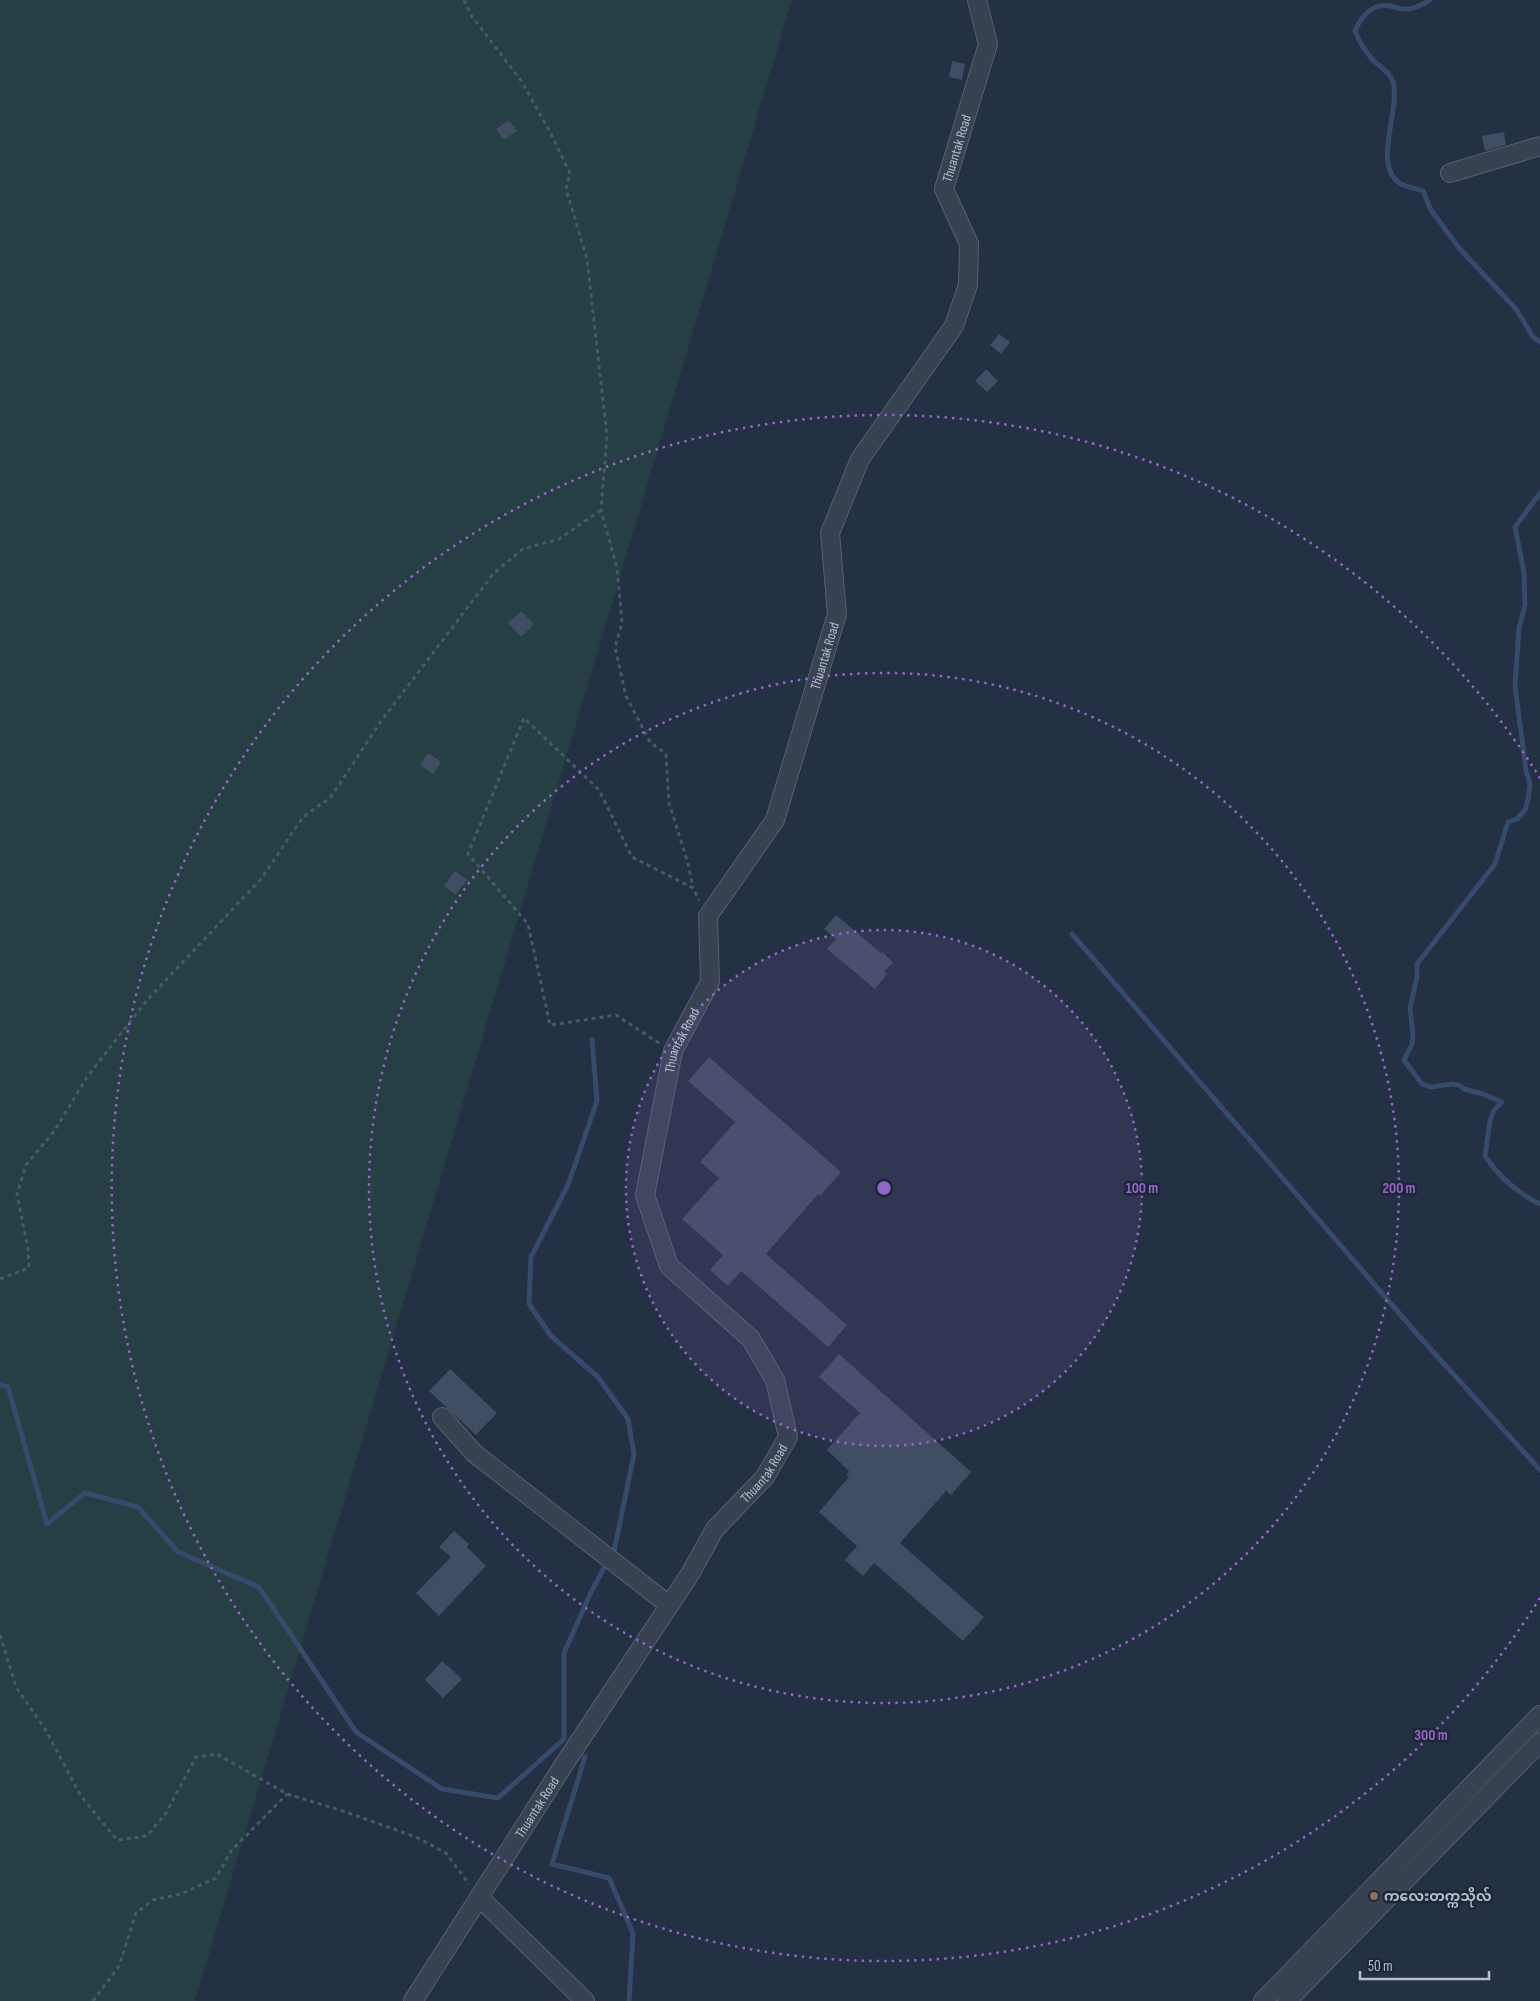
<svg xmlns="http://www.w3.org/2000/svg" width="1540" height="2001" font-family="'Sofia Sans Condensed','Noto Sans Myanmar',sans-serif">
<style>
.green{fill:#263f44}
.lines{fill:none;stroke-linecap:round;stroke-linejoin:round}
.stream{stroke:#364a6b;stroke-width:5}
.building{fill:#404d63}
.minor-casing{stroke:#56606f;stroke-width:20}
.path{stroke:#445c60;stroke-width:3;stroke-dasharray:4 4;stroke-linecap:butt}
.minor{stroke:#384252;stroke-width:18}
.ring{fill:none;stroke:#9266c4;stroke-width:2.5;stroke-dasharray:2.5 5}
.education-dot{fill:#8d6e63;stroke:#1d2737;stroke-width:2}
.labels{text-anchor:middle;stroke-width:5;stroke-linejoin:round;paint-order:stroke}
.street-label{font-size:14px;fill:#b5bdcc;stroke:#1d2737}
.poi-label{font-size:14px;font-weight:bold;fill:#b5bdcc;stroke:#1d2737;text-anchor:start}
.centre{fill:#9266c4;stroke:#1d2737;stroke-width:2.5}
.ring-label{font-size:15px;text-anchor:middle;font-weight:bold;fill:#9266c4;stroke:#1d2737;stroke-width:5;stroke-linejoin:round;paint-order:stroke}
</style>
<rect width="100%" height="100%" fill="#243043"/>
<path class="green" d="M 0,0 L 792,0 L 195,2001 L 0,2001 Z"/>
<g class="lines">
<path class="stream" d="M 1430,0 C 1423,5 1411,10 1403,9 C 1399,9 1395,7 1391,6 C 1372,3 1362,15 1355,31 C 1359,42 1365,51 1373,60 C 1380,67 1390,72 1393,82 C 1401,110 1371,166 1401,184 C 1408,187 1417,189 1423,191 L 1431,210 L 1459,248 L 1516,309 L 1533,337 L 1540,342
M 1540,493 L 1515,527 L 1524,573 L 1525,605 L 1519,628 L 1515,686 L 1526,770 L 1530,784 L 1528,800 L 1525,810 L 1517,819 L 1508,822 L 1495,864 L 1417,964 L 1417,977 L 1410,1008 L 1413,1035 L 1412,1044 L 1404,1060 L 1422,1084 L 1431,1087 L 1452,1084 L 1459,1085 L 1464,1089 L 1483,1094 L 1502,1102 L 1494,1110 L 1490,1121 L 1485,1156 C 1499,1177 1517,1193 1540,1204
M 1072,934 L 1418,1335 L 1540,1470
M 592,1039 L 597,1101 L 568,1185 L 531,1257 L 529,1304 L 551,1336 L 598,1377 L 628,1419 L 634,1454 L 614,1552
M 0,1385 L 8,1387 L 47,1524 L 85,1493 L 138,1507 L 178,1552 L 259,1587 L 356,1732 L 442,1789 L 498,1798 L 564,1739 L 564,1653 L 592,1590 L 604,1568
M 585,1757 L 552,1864 L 609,1878 L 633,1933 L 629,2001"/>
</g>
<path class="building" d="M 952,61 L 965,64 L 962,80 L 949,77 Z
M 509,120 L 517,131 L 504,140 L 496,129 Z
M 1504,132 L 1506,145 L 1485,151 L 1482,136 Z
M 999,334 L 1010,342 L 1001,354 L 990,345 Z
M 986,369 L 998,381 L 987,392 L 975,381 Z
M 521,611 L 534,624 L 521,637 L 508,623 Z
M 428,753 L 441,762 L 433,774 L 420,765 Z
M 455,871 L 467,880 L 455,895 L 444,886 Z
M 836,915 L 881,953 L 883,952 L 893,963 L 884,971 L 887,974 L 875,989 L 827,949 L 836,939 L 824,929 Z
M 709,1057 L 841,1172 L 820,1196 L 818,1194 L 766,1254 L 847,1325 L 828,1347 L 741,1271 L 728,1286 L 710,1270 L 723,1255 L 682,1219 L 719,1178 L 700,1162 L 735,1122 L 688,1081 Z
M 839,1354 L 971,1472 L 951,1495 L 946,1491 L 900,1543 L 984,1617 L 963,1641 L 874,1563 L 863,1576 L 845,1560 L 857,1546 L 819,1512 L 849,1477 L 846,1475 L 849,1471 L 827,1450 L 860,1413 L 819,1377 Z
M 450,1369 L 497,1413 L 476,1435 L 429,1391 Z
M 454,1531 L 469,1544 L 467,1547 L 486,1566 L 439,1616 L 416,1593 L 451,1557 L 439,1547 Z
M 442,1661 L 462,1679 L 443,1698 L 425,1680 Z"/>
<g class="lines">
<g class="minor-casing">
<g id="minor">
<path d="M 1450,173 L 1540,146"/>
<path d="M 442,1417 L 474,1453 L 669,1605"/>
<path d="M 479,1897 L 585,2001"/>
<path id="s1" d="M 413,2001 L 563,1766 L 690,1574 L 715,1529 L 765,1477 L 788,1437 L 775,1380 L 751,1339 L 669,1266 L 645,1195 L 673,1051 L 710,982 L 708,916 L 775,820 L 837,614 L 830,533 L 860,459 L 954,326 L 968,285 L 969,244 L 944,189 L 988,44 L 977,0"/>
<path d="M 1263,2001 L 1540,1715"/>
<path d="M 1287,2001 L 1540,1742"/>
</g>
</g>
<path class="path" d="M 464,0 L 471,15 L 522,82 L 550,132 L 570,173 L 566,189 L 587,259 L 607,436 L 601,510 L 617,568 L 622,623 L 615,647 L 626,696 L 650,742 L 666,754 L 669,803 L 688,863 L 693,888
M 659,1043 L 616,1015 L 550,1025 L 528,924 L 468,854 L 524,718 L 599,790 L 632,857 L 693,888 L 699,900
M 0,1279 L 29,1268 L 28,1249 L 17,1194 L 26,1165 L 55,1130 L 87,1077 L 148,999 L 261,879 L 303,817 L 331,797 L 379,724 L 493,574 L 523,549 L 559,539 L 601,510
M 0,1635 L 16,1687 L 45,1729 L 81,1796 L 117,1840 L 147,1836 L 166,1813 L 196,1757 L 217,1754 L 287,1794 L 343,1811 L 416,1837 L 446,1853 L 469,1884
M 93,2001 L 119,1966 L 136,1913 L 153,1900 L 181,1894 L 216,1878 L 231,1851 L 287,1794"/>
<use href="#minor" class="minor"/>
</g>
<circle cx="884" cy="1188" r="258" fill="#9266c4" fill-opacity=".12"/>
<g class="ring">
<circle cx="884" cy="1188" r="258"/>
<circle cx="884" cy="1188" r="515"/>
<path d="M1540 1598A773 773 0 1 1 1540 778"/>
</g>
<circle class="education-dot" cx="1374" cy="1896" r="5"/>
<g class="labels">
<g class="street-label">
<text dy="5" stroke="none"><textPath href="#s1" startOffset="2104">Thuantak Road</textPath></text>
<text dy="5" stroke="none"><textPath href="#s1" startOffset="1549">Thuantak Road</textPath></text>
<text dy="5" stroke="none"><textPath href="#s1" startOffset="1129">Thuantak Road</textPath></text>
<text dy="5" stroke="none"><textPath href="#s1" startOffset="635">Thuantak Road</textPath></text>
<text dy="5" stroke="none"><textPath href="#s1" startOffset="230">Thuantak Road</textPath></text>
</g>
<g class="poi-label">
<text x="1384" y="1901">ကလေးတက္ကသိုလ်</text>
</g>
</g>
<circle cx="884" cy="1188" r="8" class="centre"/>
<g class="ring-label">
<text x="1142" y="1193">100 m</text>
<text x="1399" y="1193">200 m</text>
<text x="1431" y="1740">300 m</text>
</g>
<path d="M1360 1971v8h129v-8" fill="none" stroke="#b5bdcc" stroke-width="2.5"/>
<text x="1368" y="1971" font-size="15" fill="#b5bdcc" stroke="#1d2737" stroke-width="4" paint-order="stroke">50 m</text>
</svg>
